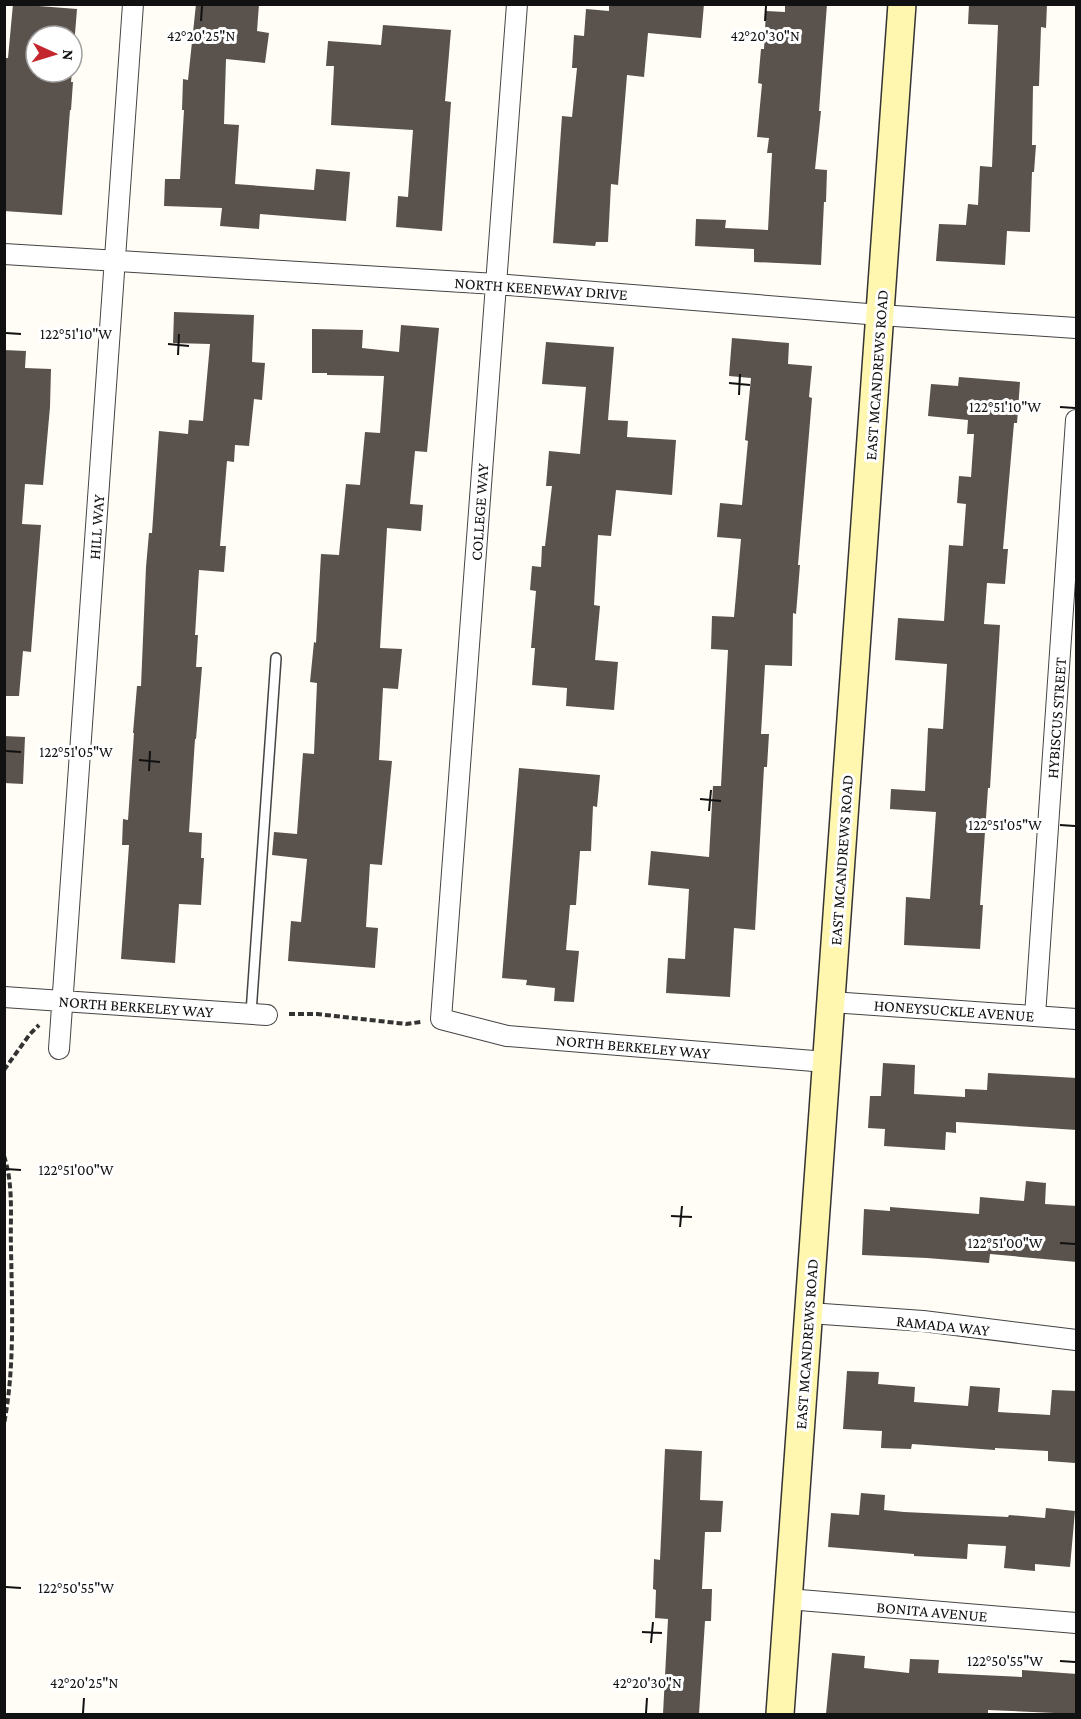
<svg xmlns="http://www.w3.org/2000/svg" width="1081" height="1719" font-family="'Crimson Pro',serif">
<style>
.building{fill:#5a524d}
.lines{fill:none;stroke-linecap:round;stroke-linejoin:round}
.lane-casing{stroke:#444;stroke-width:12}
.street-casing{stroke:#444;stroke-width:22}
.secondary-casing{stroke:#333;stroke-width:30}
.path{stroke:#333;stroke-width:4;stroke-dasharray:6 3;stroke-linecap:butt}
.lane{stroke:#fff;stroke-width:9}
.street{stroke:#fff;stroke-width:20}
.secondary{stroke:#fff6b0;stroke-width:27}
.ticks{fill:none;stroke:#111;stroke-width:2}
.labels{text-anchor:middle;stroke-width:6;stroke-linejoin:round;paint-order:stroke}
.street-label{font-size:16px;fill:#111;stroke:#fff}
.ticks-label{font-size:15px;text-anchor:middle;fill:#111;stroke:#fff;stroke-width:6;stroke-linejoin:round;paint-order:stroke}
</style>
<rect width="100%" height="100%" fill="#fffdf5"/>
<path class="building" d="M 13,4 L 77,9 L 72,71 L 72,36 L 36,36 L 36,72 L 72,72 L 71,82 L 73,82 L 71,110 L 70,110 L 62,215 L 4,211 L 4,58 L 8,58 Z
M 196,4 L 259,4 L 257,31 L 269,33 L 265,63 L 226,59 L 224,124 L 239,125 L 235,184 L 314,190 L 316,169 L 350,172 L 346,221 L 260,214 L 259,229 L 220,226 L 222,208 L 164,206 L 165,179 L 180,179 L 184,110 L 182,110 L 183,79 L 188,80 Z
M 609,4 L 704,4 L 701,38 L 648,33 L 644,77 L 627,75 L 618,185 L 611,184 L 608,242 L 596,242 L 595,246 L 553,243 L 562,116 L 572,117 L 577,68 L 572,68 L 574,35 L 584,36 L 586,9 L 609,11 Z
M 785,4 L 827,4 L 819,111 L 821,111 L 815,169 L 827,170 L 826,202 L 824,202 L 821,265 L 754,262 L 754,249 L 695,246 L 696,219 L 726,220 L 725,228 L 768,230 L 772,153 L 767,153 L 769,138 L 757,137 L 762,84 L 758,83 L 761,49 L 764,49 L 766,11 L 785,12 Z
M 969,4 L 1047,4 L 1046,28 L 1041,27 L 1039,86 L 1033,86 L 1032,145 L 1036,145 L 1034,172 L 1032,172 L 1030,232 L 1007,231 L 1005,265 L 936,261 L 939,224 L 966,225 L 968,204 L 978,205 L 980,166 L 992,167 L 998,25 L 968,24 Z
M 383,25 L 451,30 L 445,101 L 451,102 L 442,231 L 396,227 L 398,196 L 408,197 L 413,130 L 331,125 L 334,66 L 326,66 L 328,41 L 381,45 Z
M 174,312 L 254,315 L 252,362 L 265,363 L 262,400 L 254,399 L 249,446 L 235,445 L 234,462 L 227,461 L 220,546 L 226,546 L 224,572 L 199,570 L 195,635 L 198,635 L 196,667 L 202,667 L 196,739 L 195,739 L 189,832 L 202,833 L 201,858 L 204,858 L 201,905 L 179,904 L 175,963 L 121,959 L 129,845 L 122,845 L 123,819 L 128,820 L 134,733 L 133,733 L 137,686 L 141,686 L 146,567 L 149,533 L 152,533 L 159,431 L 188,434 L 189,420 L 203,421 L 210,344 L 173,343 Z
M 401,325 L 439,328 L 427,452 L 415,451 L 410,504 L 423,505 L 421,531 L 387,528 L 380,648 L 402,649 L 398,689 L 383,688 L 379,760 L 392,761 L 382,865 L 370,864 L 366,927 L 378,928 L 375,968 L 288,961 L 291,921 L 301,922 L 307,859 L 272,855 L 274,832 L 297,834 L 303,753 L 314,754 L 317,683 L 310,682 L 314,642 L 316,643 L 321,554 L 339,555 L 346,484 L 360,485 L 365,432 L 380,433 L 384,376 L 327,375 L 327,373 L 312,373 L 312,329 L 363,330 L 362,348 L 399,352 Z
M 732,338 L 789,343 L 788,364 L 812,366 L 809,397 L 812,398 L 798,565 L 800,565 L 796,614 L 793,613 L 792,666 L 765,665 L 761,734 L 769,734 L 767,767 L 764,767 L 755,930 L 734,928 L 730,997 L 666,993 L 668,958 L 685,959 L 689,889 L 648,885 L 651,851 L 709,857 L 713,786 L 721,786 L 728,650 L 711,649 L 712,616 L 734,617 L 741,539 L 717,537 L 720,503 L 742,505 L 748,441 L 745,440 L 751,378 L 729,376 Z
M 546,342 L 614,347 L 608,420 L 628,421 L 627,437 L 676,440 L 672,495 L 616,490 L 611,536 L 598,535 L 594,605 L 600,606 L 595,660 L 618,662 L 614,710 L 566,706 L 567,688 L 532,685 L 535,648 L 531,648 L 536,591 L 530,590 L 532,566 L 541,567 L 542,546 L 545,546 L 552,486 L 546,486 L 549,451 L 580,454 L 586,387 L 542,384 Z
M 4,350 L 26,351 L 25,368 L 51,369 L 50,407 L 43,485 L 25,484 L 22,524 L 41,525 L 31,652 L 23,651 L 19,696 L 4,696 Z
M 959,377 L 1020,382 L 1017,423 L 1014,423 L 1003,549 L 1008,549 L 1005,584 L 987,583 L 984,624 L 1000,625 L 990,788 L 988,788 L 980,905 L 983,905 L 980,949 L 904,945 L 906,897 L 930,899 L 936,812 L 890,809 L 891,789 L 925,791 L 928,728 L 943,729 L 947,664 L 895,660 L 898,618 L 944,621 L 949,545 L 963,546 L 966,504 L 957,503 L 959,476 L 971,477 L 974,434 L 967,434 L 968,420 L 928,416 L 931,384 L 958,386 Z
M 4,736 L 25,737 L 23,784 L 4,783 Z
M 519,768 L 600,775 L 597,807 L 593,806 L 591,851 L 580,851 L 576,905 L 570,905 L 566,950 L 579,951 L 574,1002 L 554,1001 L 555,988 L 526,985 L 527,980 L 502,978 Z
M 883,1063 L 915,1065 L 914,1094 L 965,1097 L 965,1089 L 987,1090 L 988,1073 L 1077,1078 L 1077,1130 L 956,1122 L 956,1133 L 946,1132 L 945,1150 L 884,1146 L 885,1129 L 868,1128 L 870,1096 L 881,1096 Z
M 1026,1181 L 1046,1183 L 1045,1204 L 1077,1206 L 1077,1262 L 990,1254 L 989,1263 L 927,1258 L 862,1255 L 864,1209 L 890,1211 L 890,1207 L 979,1214 L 980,1197 L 1024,1201 Z
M 847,1371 L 879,1372 L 878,1384 L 915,1387 L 914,1402 L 968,1406 L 970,1386 L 1000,1388 L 998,1412 L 1050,1415 L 1052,1390 L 1077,1391 L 1075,1463 L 1048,1461 L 1048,1451 L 995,1448 L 995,1450 L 912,1444 L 911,1449 L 881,1448 L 882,1431 L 843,1429 Z
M 665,1449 L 702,1451 L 700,1500 L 723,1501 L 721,1532 L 705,1532 L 702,1589 L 712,1589 L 711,1621 L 705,1621 L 699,1714 L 663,1714 L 668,1619 L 655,1618 L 656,1590 L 653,1589 L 654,1559 L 660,1560 Z
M 861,1493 L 885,1495 L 884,1510 L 904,1512 L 1008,1517 L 1009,1515 L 1045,1518 L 1046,1508 L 1075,1511 L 1070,1567 L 1035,1564 L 1035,1571 L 1004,1568 L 1006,1546 L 968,1544 L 967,1559 L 914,1556 L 914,1554 L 828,1547 L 831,1513 L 859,1515 Z
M 832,1653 L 865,1656 L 864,1668 L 909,1673 L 910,1659 L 939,1660 L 938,1673 L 1022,1677 L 1022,1670 L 1077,1674 L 1077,1714 L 988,1710 L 988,1714 L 826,1714 Z"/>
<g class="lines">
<g class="lane-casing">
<path id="lane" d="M 251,1013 L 276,658"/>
</g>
<g class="street-casing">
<path id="street" d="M 517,4 L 441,1019 L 507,1036 L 826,1062
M 4,254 L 496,284 L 880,315 L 1076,328
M 4,997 L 267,1015
M 831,1002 L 1076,1019
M 1035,1016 L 1076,420
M 59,1049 L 133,4
M 809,1313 L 923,1321 L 1076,1340
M 788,1599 L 1076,1623"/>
</g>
<g class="secondary-casing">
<path id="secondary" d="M 780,1714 L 902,4"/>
</g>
<path class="path" d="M 289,1014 L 317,1014 L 406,1024 L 421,1022
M 4,1070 L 30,1034 L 39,1025
M 4,1156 C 14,1186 10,1218 11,1248 C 12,1305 15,1367 4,1424"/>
<use href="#lane" class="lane"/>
<use href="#street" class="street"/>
<use href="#secondary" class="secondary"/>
</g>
<path class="ticks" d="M 201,21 L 202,6M 765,21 L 766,6M 6,333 L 21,334M 168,344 L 189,346M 178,355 L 179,334M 729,383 L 750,385M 739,395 L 740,374M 1060,407 L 1075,408M 6,751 L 21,752M 139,760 L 160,762M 149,771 L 150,751M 700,799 L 721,801M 709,811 L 711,790M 1060,825 L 1075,826M 6,1169 L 21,1170M 671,1216 L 692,1217M 680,1227 L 682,1206M 1060,1243 L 1075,1244M 6,1587 L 21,1588M 642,1632 L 662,1633M 651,1643 L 653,1622M 1060,1661 L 1075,1662M 83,1713 L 84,1698M 646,1713 L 647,1698"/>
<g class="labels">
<g class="street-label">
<text transform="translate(541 288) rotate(4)" y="6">NORTH KEENEWAY DRIVE</text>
<text transform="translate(876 375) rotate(-86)" y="6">EAST MCANDREWS ROAD</text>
<text transform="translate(479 512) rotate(-86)" y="6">COLLEGE WAY</text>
<text transform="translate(96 527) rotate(-86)" y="6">HILL WAY</text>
<text transform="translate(1056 718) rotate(-86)" y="6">HYBISCUS STREET</text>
<text transform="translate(841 860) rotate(-86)" y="6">EAST MCANDREWS ROAD</text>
<text transform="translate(136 1006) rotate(4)" y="6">NORTH BERKELEY WAY</text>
<text transform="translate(954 1010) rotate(4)" y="6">HONEYSUCKLE AVENUE</text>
<text transform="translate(633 1046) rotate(5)" y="6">NORTH BERKELEY WAY</text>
<text transform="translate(943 1325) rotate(6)" y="6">RAMADA WAY</text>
<text transform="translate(806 1344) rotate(-86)" y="6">EAST MCANDREWS ROAD</text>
<text transform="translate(932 1611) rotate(5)" y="6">BONITA AVENUE</text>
</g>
</g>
<g class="ticks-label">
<text x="201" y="41">42°20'25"N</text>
<text x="765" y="41">42°20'30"N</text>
<text x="76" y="339">122°51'10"W</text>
<text x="1005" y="412">122°51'10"W</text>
<text x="76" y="757">122°51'05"W</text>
<text x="1005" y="830">122°51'05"W</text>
<text x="76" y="1175">122°51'00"W</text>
<text x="1005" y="1248">122°51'00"W</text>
<text x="76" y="1593">122°50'55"W</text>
<text x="1005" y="1666">122°50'55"W</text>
<text x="84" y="1688">42°20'25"N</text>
<text x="647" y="1688">42°20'30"N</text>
</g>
<rect width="1081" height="1719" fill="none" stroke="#111111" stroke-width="12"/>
<g transform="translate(54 54) rotate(94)"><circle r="28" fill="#ffffff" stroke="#a0a0a0" stroke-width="1.5"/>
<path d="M0-4.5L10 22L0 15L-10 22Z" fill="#c4262e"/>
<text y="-9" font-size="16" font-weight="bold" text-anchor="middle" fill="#111111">N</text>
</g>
</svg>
